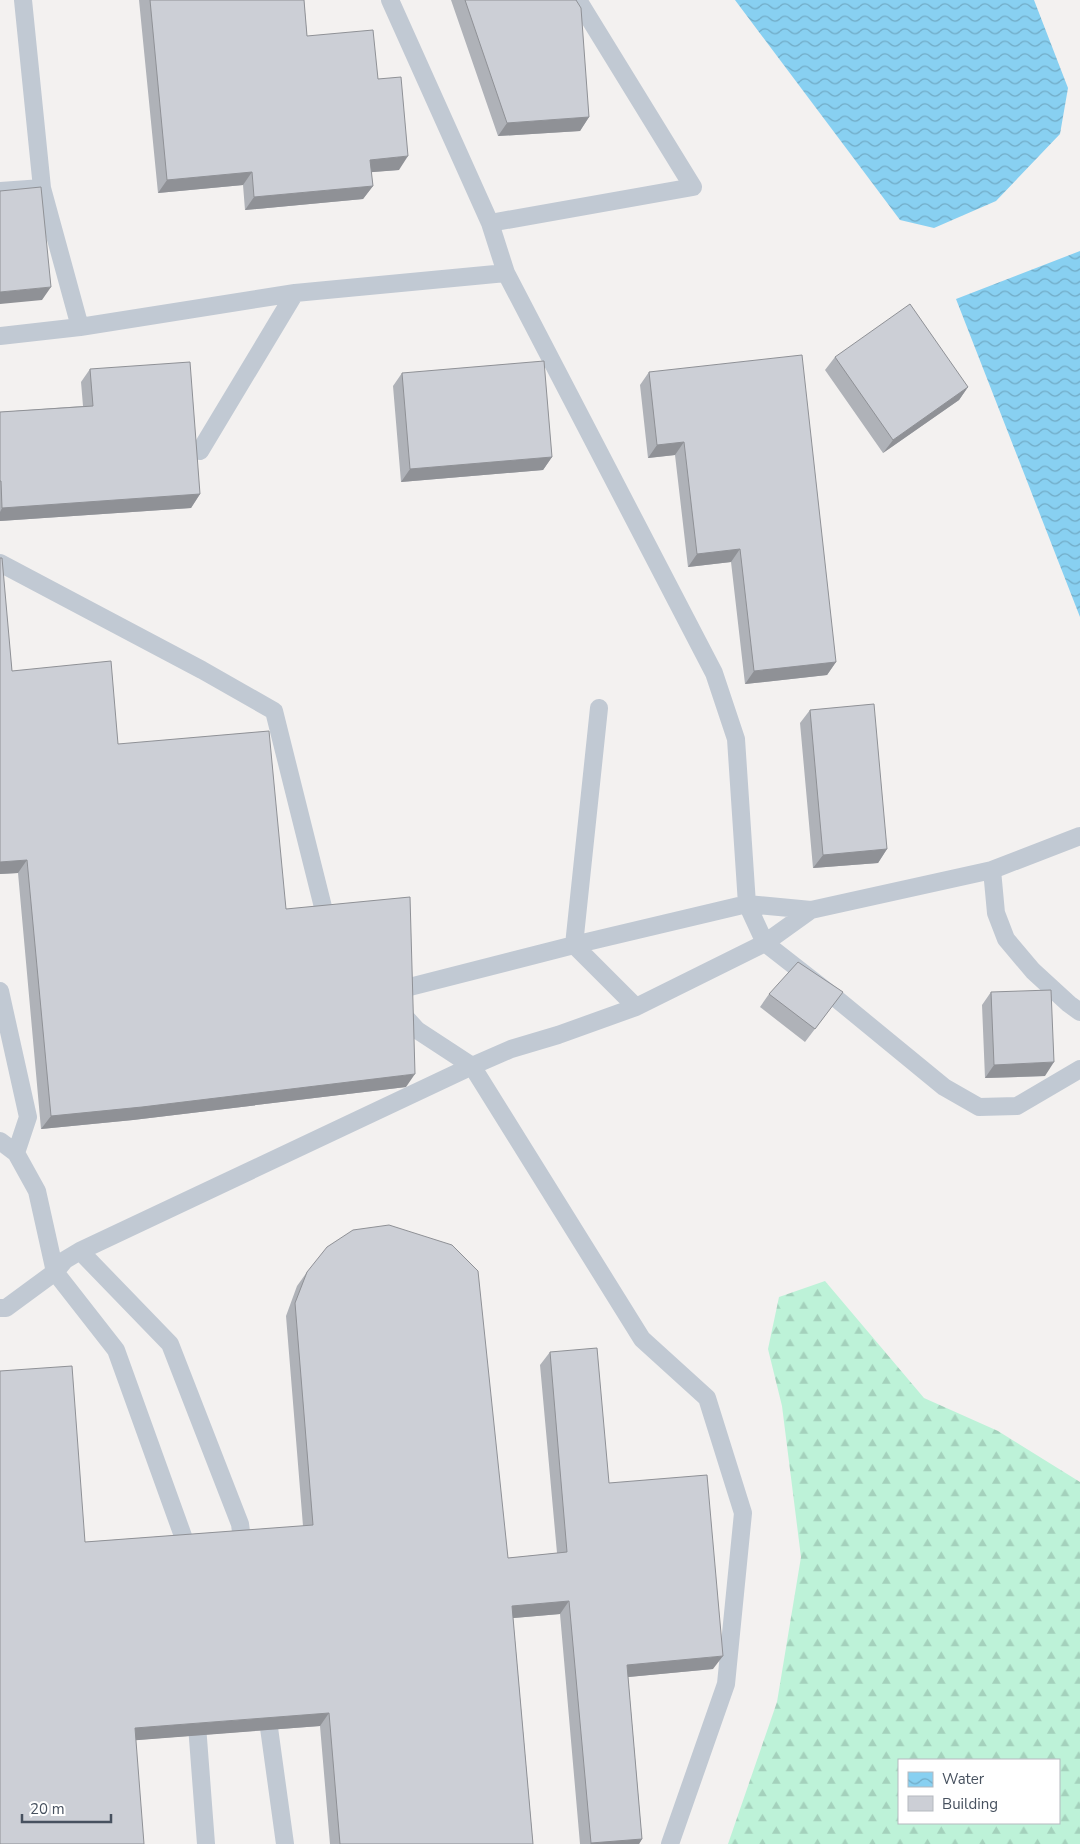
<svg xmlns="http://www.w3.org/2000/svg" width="1080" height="1844" font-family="'Nunito Sans',sans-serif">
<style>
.forest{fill:url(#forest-firs);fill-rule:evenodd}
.water{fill:url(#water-waves)}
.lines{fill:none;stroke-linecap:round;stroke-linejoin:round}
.service{stroke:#c1c9d3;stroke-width:18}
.wall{fill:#afb2b8}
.shaded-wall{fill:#8f9196}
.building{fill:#cccfd6;stroke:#8f9196}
</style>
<defs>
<pattern id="forest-firs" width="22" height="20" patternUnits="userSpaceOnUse" patternTransform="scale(1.25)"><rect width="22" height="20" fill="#bdf2d8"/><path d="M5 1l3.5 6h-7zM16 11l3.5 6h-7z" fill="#a4d1bc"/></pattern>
<pattern id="water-waves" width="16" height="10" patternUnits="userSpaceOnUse" patternTransform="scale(1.25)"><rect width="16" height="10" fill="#88d0f1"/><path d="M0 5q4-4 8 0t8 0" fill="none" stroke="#71abc6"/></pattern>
</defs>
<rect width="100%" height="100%" fill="#f3f1f0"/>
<path class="forest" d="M 825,1281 L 924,1398 L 998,1431 L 1080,1482 L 1080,1844 L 728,1844 L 777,1702 L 801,1557 L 782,1406 L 768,1349 L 779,1297 ZM 1059,1760 L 1059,1823 L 899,1823 L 899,1760 Z"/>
<path class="water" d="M 735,0 L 1034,0 L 1068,88 L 1060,134 L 996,201 L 934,228 L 900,220 Z
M 1080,251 L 1080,617 L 956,299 Z"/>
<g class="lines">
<path class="service" d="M 23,0 L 42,188
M 390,0 L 490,223 L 506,273
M 0,191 L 42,188 L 80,327
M 490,223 L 693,187 L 578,0
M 0,336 L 80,327 L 295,293 L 506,273 L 714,673 L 736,739 L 747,904 L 574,945 L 390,992
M 200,451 L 295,293
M 0,563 L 202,670 L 274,711 L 328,927
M 599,708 L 574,945 L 636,1007
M 1080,836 L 992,870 L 996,913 L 1006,939 L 1033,971 L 1069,1004 L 1080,1012
M 811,910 L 765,943 L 747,904 L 811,910 L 992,870
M 0,991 L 28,1117 L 16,1153
M 398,1009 L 417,1030 L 472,1066 L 511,1049 L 558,1035 L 636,1007 L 765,943 L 838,1000 L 944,1087 L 979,1107 L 1017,1106 L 1080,1069
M 0,1141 L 16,1153 L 37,1191 L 55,1272 L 116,1350 L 183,1536 L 184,1557
M 80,1251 L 170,1344 L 240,1524 L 244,1554
M 0,1308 L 6,1308 L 55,1272 L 65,1260 L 80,1251 L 472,1066 L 642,1339 L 707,1398 L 743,1513 L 726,1684 L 670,1844
M 266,1706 L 285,1844
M 196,1712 L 206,1844"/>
</g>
<path class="wall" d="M 139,0 L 304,0 L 307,36 L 378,79 L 399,170 L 371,172 L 373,186 L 363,199 L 245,210 L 243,185 L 158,193 Z
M 451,0 L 576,0 L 589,117 L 580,131 L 498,136 Z
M 835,357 L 968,387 L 959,400 L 883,453 L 825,370 Z
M 90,369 L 200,494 L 191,508 L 0,521 L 0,412 L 83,406 L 81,382 Z
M 649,372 L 836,662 L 827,675 L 745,684 L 731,562 L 688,567 L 675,455 L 648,458 L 640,385 Z
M 402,373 L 552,457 L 543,470 L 401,482 L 393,386 Z
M 0,558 L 12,671 L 118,744 L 286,909 L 406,1087 L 133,1120 L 41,1129 L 18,873 L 0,874 Z
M 810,710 L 887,849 L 878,863 L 813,868 L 800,723 Z
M 843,992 L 805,1042 L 760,1007 L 769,994 Z
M 991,992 L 1045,1076 L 985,1078 L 982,1005 Z
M 307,1272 L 508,1558 L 557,1553 L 540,1365 L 550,1352 L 609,1483 L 713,1669 L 628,1677 L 642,1839 L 639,1844 L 580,1844 L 560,1614 L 513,1618 L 533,1844 L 330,1844 L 320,1726 L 136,1740 L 85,1542 L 303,1526 L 286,1316 L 297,1286 Z"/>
<path class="shaded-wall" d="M 589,117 L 580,131 L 498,136 L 507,123 Z
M 408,156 L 399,170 L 361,173 L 370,160 Z
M 252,172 L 243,185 L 158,193 L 167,180 Z
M 373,186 L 363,199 L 245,210 L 254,197 Z
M 51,287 L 42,300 L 0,304 L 0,292 Z
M 968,387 L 959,400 L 883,453 L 893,440 Z
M 684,442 L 675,455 L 648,458 L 657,445 Z
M 552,457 L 543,470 L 401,482 L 410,469 Z
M 200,494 L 191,508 L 0,521 L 0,512 L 2,508 Z
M 740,549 L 731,562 L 688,567 L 697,554 Z
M 836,662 L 827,675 L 745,684 L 754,671 Z
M 887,849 L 878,863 L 813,868 L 823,855 Z
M 27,860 L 18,873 L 0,874 L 0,862 Z
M 1054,1062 L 1045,1076 L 985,1078 L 994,1065 Z
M 415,1074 L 406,1087 L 133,1120 L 41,1129 L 51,1116 Z
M 569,1601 L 560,1614 L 503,1619 L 512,1606 Z
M 723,1656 L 713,1669 L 618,1678 L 627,1665 Z
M 329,1713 L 320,1726 L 126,1741 L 135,1728 Z
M 642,1839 L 639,1844 L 590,1844 L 591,1843 Z"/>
<path class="building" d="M 150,0 L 304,0 L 307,36 L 373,30 L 378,79 L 401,77 L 408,156 L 370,160 L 373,186 L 254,197 L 252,172 L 167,180 Z
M 465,0 L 576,0 L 581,8 L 589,117 L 507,123 Z
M 41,187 L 51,287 L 0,292 L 0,191 Z
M 910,304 L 968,387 L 893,440 L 835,357 Z
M 802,355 L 836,662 L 754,671 L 740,549 L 697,554 L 684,442 L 657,445 L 649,372 Z
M 544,361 L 552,457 L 410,469 L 402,373 Z
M 190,362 L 200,494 L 2,508 L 1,481 L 0,481 L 0,412 L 93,406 L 90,369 Z
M 0,558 L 2,558 L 12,671 L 111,661 L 118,744 L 269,731 L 286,909 L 410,897 L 415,1074 L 142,1107 L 51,1116 L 27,860 L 0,862 Z
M 874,704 L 887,849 L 823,855 L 810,710 Z
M 798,962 L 843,992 L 815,1029 L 769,994 Z
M 1051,990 L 1054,1062 L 994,1065 L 991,992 Z
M 389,1225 L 452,1245 L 478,1271 L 508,1558 L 567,1552 L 550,1352 L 597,1348 L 609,1483 L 707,1475 L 723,1656 L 627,1665 L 642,1839 L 591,1843 L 569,1601 L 512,1606 L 533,1844 L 340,1844 L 329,1713 L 135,1728 L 144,1844 L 0,1844 L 0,1371 L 72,1366 L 85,1542 L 313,1525 L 295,1303 L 307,1272 L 327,1247 L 353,1230 Z"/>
<rect x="898" y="1759" width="162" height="65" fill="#ffffff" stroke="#b5b9bf"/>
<rect x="908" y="1772" width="25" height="15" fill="url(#water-waves)" stroke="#b5b9bf"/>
<text x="942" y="1784" font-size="15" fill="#47515f">Water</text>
<rect x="908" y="1796" width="25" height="15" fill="#cccfd6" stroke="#b5b9bf"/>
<text x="942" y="1809" font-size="15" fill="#47515f">Building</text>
<path d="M22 1814v8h89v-8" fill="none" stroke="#47515f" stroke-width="2.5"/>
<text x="30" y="1814" font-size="15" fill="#47515f" stroke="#ffffff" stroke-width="4" paint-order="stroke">20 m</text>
</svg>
